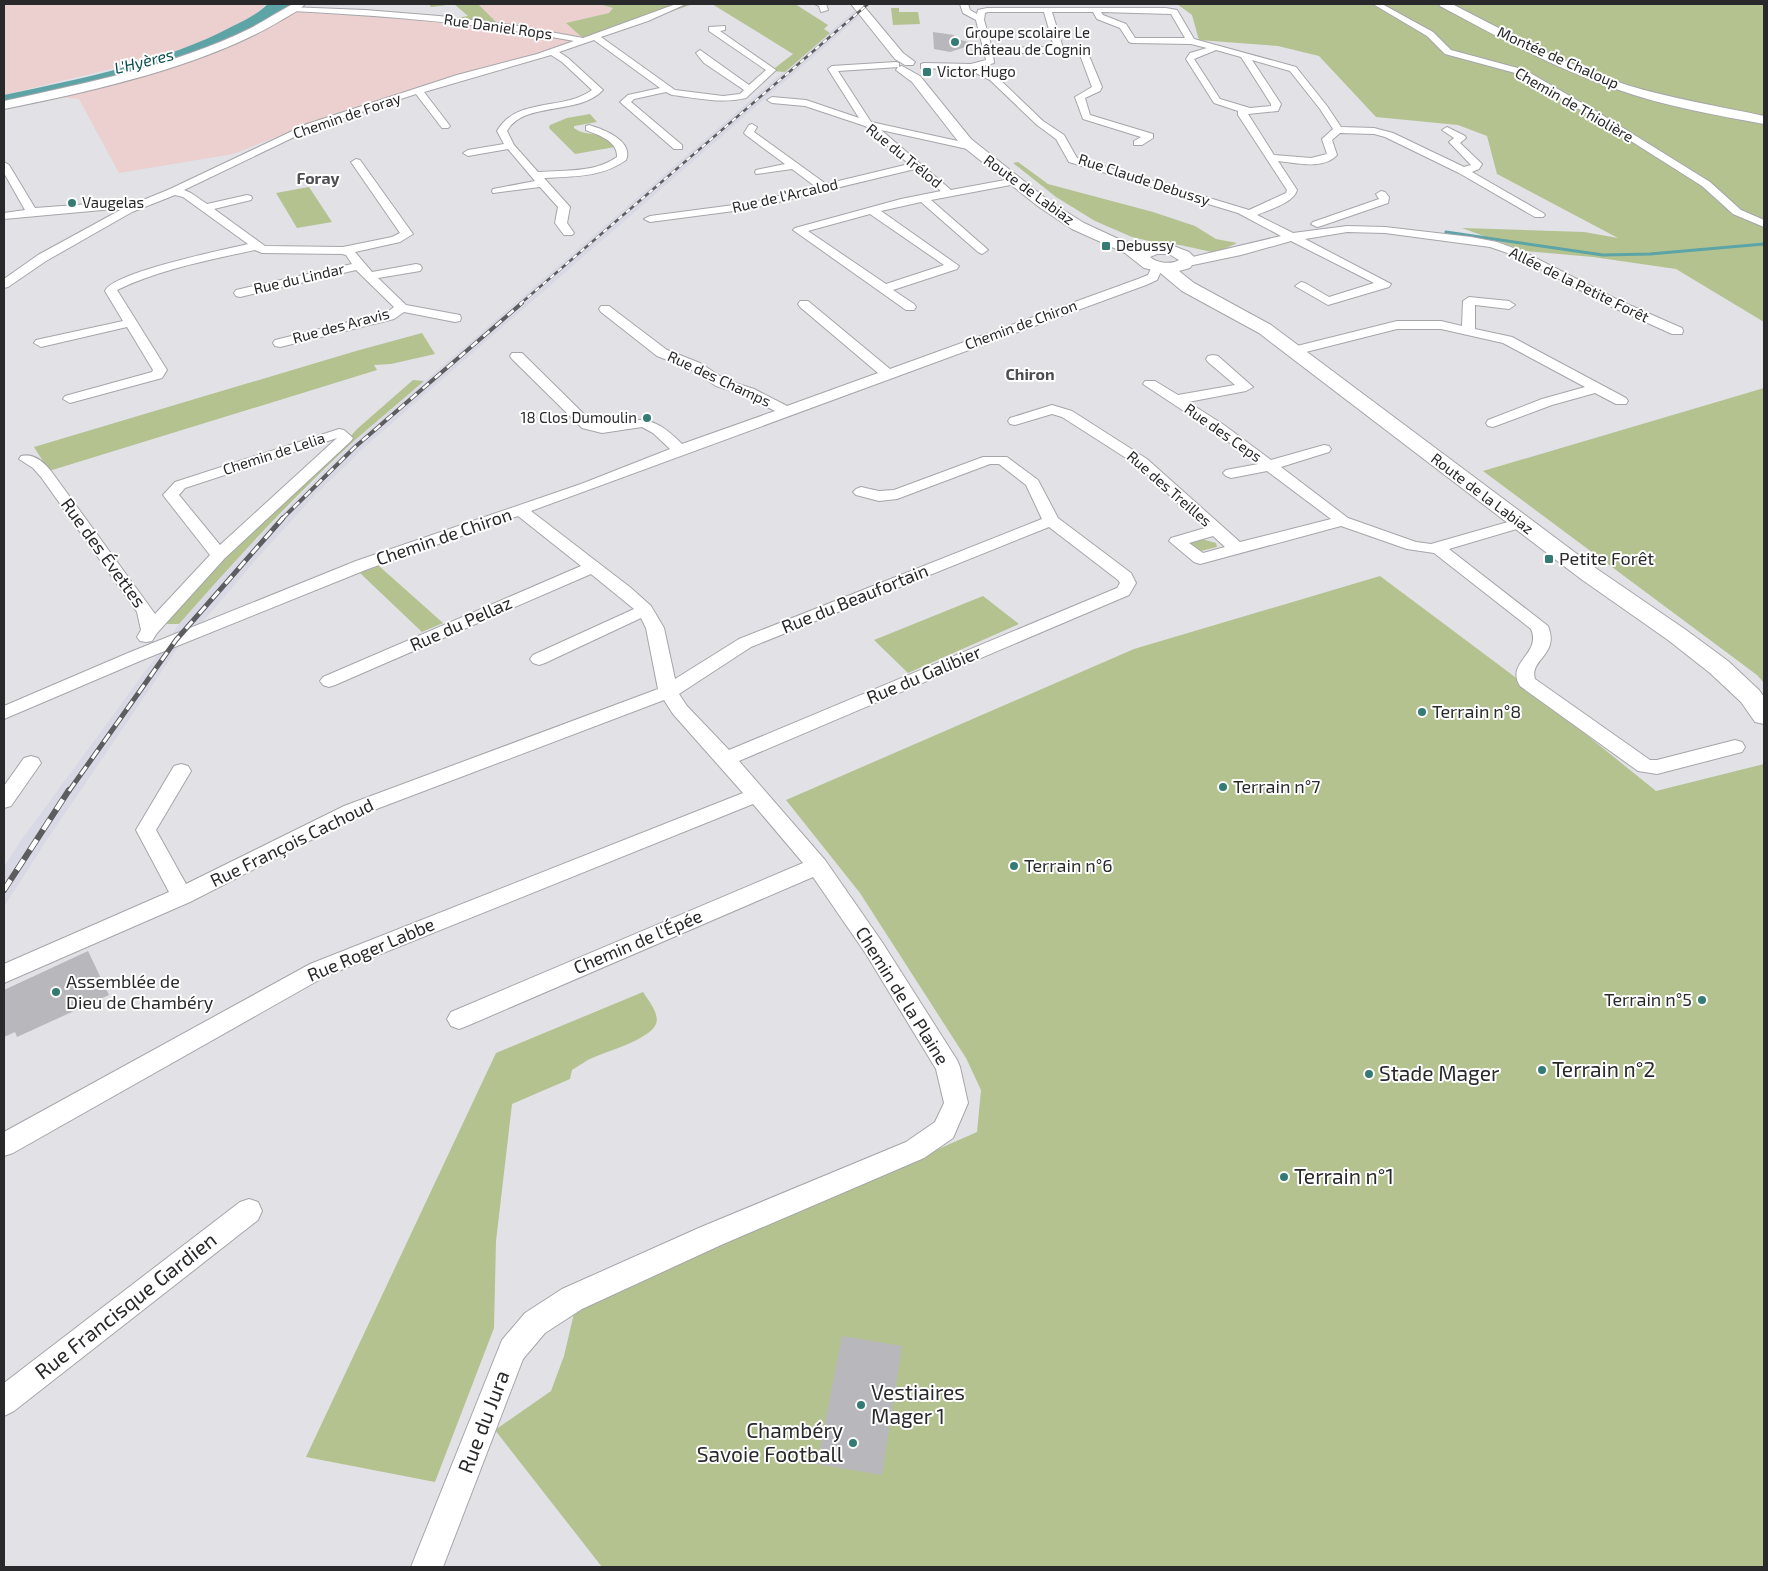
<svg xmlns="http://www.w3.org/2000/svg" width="1768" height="1571" font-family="'Exo 2',sans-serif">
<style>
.industrial{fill:#ebd0cf}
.built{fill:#d9d8e5}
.green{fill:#b4c290}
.water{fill:#5ca4a5}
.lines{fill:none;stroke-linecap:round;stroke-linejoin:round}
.stream{stroke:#5ca4a5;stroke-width:3}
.building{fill:#b7b7bc}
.street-casing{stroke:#a6a5aa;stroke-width:2}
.secondary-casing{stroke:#a6a5aa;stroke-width:2}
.street{fill:#fff;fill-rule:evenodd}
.secondary{fill:#fff;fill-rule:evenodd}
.rail-far3-casing{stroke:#5d5c5f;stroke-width:2.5}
.rail-far2-casing{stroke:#5d5c5f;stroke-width:4}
.rail-far1-casing{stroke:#5d5c5f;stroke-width:5}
.rail-casing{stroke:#5d5c5f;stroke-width:6}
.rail-far3{stroke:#fff;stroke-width:2;stroke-dasharray:5;stroke-linecap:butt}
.rail-far2{stroke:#fff;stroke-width:2.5;stroke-dasharray:8;stroke-linecap:butt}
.rail-far1{stroke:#fff;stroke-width:3;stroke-dasharray:10;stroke-linecap:butt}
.rail{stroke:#fff;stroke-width:4.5;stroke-dasharray:12;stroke-linecap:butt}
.poi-dot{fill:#347b74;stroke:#fff;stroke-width:2}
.labels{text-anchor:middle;stroke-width:4;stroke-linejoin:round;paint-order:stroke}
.far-street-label{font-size:15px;fill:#29282a;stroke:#fff}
.far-poi-label{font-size:15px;fill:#29282a;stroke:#fff;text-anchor:start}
.far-water-label{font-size:16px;font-style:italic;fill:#094d4d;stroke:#fff}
.far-neighbourhood-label{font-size:16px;font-weight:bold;fill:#4e4d51;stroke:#fff}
.far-quarter-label{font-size:16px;font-weight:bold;fill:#4e4d51;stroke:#fff}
.street-label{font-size:18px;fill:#29282a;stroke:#fff}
.poi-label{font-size:18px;fill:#29282a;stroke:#fff;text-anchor:start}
.near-poi-label{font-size:21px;fill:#29282a;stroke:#fff;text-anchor:start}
.near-street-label{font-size:21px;fill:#29282a;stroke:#fff}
</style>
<rect width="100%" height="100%" fill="#e1e1e6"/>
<path class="industrial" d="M 4,4 L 267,4 L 253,16 L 210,38 L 189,47 L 115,68 L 4,95 Z
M 478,4 L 599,4 L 613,8 L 609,13 L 566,23 L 586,41 L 430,84 L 337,113 L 233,154 L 119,173 L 79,99 L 49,96 L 292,11 L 355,13 L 497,23 Z"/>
<path class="built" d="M 854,11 L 859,17 L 368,444 L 316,494 L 260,555 L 199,626 L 169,639 L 179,624 L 239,556 L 354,442 Z
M 179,646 L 46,841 L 4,907 L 4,867 L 19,843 L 158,654 Z"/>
<path class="green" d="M 429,4 L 478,4 L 498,24 L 451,19 L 468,16 L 454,4 L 431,7 Z
M 599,4 L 693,4 L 586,41 L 566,23 L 609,13 L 613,8 Z
M 712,4 L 795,4 L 828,25 L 824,29 L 830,33 L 785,72 L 771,71 L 793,54 Z
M 1177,4 L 1764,4 L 1764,322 L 1676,269 L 1593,257 L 1525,251 L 1462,228 L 1584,232 L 1618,238 L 1497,174 L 1487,136 L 1458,125 L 1376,117 L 1319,56 L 1278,46 L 1199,40 L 1192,15 Z
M 891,8 L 899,8 L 899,12 L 918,12 L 920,24 L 893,25 Z
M 590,114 L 597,122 L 574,126 L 574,128 C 589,139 599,127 615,147 L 575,154 L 549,128 L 550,125 L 567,118 Z
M 1018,162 L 1048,184 L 1153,212 L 1195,226 L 1216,239 L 1237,243 L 1220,251 L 1212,252 L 1180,245 L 1149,241 L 1132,237 L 1095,221 L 1056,197 L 1013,163 Z
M 309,187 L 332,222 L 297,228 L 276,193 Z
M 422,333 L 435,354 L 391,364 L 374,365 L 377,370 L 49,471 L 34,447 L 356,351 Z
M 413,380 L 424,381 C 401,401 377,421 354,441 C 292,498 235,560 179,624 L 164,624 L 225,555 L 349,438 L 357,429 Z
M 1764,388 L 1764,683 L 1757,675 L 1483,471 Z
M 1198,538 L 1216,543 L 1217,547 L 1201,551 L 1189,546 L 1188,540 Z
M 379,566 L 443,623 L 422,632 L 360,573 Z
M 1380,576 L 1511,674 L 1656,791 L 1764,764 L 1764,1567 L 602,1567 L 495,1430 L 551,1391 L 564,1356 L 575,1309 L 977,1132 L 981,1090 L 966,1058 L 860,893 L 786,800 L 1134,649 Z
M 983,596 L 1019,624 L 908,673 L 874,640 Z
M 643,992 C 648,1000 660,1014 656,1024 C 649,1040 607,1051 592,1058 C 585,1061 579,1066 572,1070 L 570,1079 L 512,1104 L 496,1241 L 494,1328 L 435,1482 L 306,1457 L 496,1053 Z"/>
<path class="water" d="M 268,4 L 295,4 C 278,14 261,26 242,34 C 167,68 84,86 4,104 L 4,95 C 79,79 166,62 233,26 C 245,20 259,13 268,4 Z"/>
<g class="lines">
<path class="stream" d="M 1446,232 L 1603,255 L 1650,254 L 1764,244"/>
</g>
<path class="building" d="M 933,32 L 954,35 L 954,38 L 975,44 L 950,52 L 934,49 Z
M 88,951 L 109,995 L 17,1037 L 15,1032 L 4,1037 L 4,990 Z
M 842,1336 L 902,1346 L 882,1475 L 817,1464 Z"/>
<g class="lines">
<g class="street-casing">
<path id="street" d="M 676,4 L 686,4 L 648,21 L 601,37 L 675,90 L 723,96 L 740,94 L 744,90 L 704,63 L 696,53 L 700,50 L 749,85 L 766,70 L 709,31 L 709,27 L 725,26 L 725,30 L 720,31 L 776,70 L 746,98 C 721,104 697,98 672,95 L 666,92 L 634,99 L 631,102 L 682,145 L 682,149 L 674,149 L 620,102 L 628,95 L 660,88 L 594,40 L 559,52 L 568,58 L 603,90 C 579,116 523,101 507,131 L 514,145 L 538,172 C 566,170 594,173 617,157 C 618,141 598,135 586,130 L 586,126 L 589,125 C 603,129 634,141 626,160 C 601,178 573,176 544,178 L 570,207 L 567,223 L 574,233 L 572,235 L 564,235 L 555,223 L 558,207 L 540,187 L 493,193 L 492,191 L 493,189 L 535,181 L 508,149 L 468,156 L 463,153 L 468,150 L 504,144 L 497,131 C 516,97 564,111 592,90 L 562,62 L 551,55 L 424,92 L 450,126 L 448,128 L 442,128 L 416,94 L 313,128 L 184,190 L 191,193 L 207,204 L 247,195 L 251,196 L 252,198 L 251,200 L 214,209 L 265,246 L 343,247 L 392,237 L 400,233 L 351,162 L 356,159 L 360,160 L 413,234 L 400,242 L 355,252 L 372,272 L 416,264 L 420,265 L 422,268 L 420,271 L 378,278 L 406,305 L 460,315 L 461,318 L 460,321 L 455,322 L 404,312 L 394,319 L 280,347 L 275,346 L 273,343 L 275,340 L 386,313 L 394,307 L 356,270 L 240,297 L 236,296 L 234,293 L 236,290 L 352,264 L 346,255 L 342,254 L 262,253 L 255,250 C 209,260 160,269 117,290 L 167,370 L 162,378 L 70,403 L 63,399 L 65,396 L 152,372 L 153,370 L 127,327 L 41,347 L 34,343 L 36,340 L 123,321 L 105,291 C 113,272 224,250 248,244 L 183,197 L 175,195 L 132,212 L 46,261 L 8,287 L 4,288 L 4,279 L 38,255 L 124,208 L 4,219 L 4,213 L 25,210 L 4,173 L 4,162 L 9,165 L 35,208 L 131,201 L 136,203 L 170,189 L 307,124 L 457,75 L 537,54 L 574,41 C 481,23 387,16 292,11 L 288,9 L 289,7 L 365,10 L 439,16 L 512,25 L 583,38 Z
M 815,4 L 826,4 L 828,10 L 821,12 L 819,6 Z
M 960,4 L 968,4 L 970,10 L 977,14 L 978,10 L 987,8 L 1166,8 L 1177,10 L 1194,39 L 1296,67 L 1327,106 L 1341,127 L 1374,128 L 1393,133 L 1464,167 L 1471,165 L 1449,142 L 1454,138 L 1442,130 L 1447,127 L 1465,136 L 1466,138 L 1460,143 L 1482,164 L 1479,169 L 1472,172 L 1543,213 L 1545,215 L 1543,217 L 1535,217 L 1459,173 L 1385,137 L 1374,134 L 1340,133 L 1332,140 L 1337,155 C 1323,170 1297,163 1278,161 L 1297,190 C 1294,203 1268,210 1257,215 L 1293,233 L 1347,226 L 1385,227 L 1471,237 L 1497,242 L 1524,252 L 1618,300 L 1682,328 L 1683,331 L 1682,334 L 1672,334 L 1610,306 L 1516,256 L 1490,247 L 1385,233 L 1347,232 L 1305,239 L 1391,284 L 1389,287 L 1328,305 L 1295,286 L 1301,282 L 1305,283 L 1329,297 L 1374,283 L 1291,241 L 1241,255 L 1188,266 L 1184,265 L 1182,262 L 1184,259 L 1281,236 L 1238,213 L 1069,162 L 1056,139 L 1037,125 L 990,80 L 970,70 L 921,68 L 921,64 L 924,63 L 971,64 L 986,60 L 976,20 L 963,13 ZM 988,12 L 1044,12 L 1054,47 L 992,48 L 984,20 L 985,13 ZM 1052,12 L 1093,12 L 1097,19 L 1120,28 L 1129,42 L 1132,43 L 1191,44 L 1207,48 L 1190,53 L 1186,59 L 1214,103 L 1238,111 L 1238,115 L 1287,190 L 1286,193 L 1249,210 L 1077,158 L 1064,135 L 1043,121 L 996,76 L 980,67 L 994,63 L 993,53 L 1059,53 L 1080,55 L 1092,87 L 1075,97 L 1083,119 L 1141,137 L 1134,141 L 1134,145 L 1142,145 L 1153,138 L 1153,134 L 1090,115 L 1085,98 L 1100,91 L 1102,87 L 1087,51 L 1063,48 ZM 1101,12 L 1171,14 L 1185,38 L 1135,38 L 1126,24 L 1103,15 ZM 1216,50 L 1241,57 L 1271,104 L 1271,106 L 1250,108 L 1220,99 L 1194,59 ZM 1252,60 L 1290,71 L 1320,109 L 1333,129 L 1322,139 L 1327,154 L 1311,158 L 1274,155 L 1248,114 L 1278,111 L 1281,104 Z
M 1373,4 L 1382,4 L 1433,32 L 1451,50 L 1525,70 L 1599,113 L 1710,182 L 1741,210 L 1764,220 L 1764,227 L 1733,214 L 1702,186 L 1593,117 L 1519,74 L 1445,54 L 1427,36 Z
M 896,62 L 899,63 L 899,67 L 838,71 L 871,122 L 976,145 L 976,149 L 972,150 L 881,130 L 951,190 L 1016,178 L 1021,181 L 1016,184 L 931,200 L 986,248 L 988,250 L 982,254 L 978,252 L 921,202 L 881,211 L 959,266 L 957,269 L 893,290 L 914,304 L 916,307 L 914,310 L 906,310 L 793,230 L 795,228 L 901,199 L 941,191 L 915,169 L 749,209 L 650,222 L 644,219 L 650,216 L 749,203 L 816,187 L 792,169 L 756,174 L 755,172 L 756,170 L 785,164 L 746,135 L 744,133 L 749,125 L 752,124 L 757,127 L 754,132 L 826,184 L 909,164 L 865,126 L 805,106 L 772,103 L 767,100 L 772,97 L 806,100 L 859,118 L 828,69 L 832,66 ZM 870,214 L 944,265 L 886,284 L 808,231 Z
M 1381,191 L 1385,192 L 1389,197 L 1388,203 L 1321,226 L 1317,227 L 1311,224 L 1313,222 L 1379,199 L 1376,194 Z
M 1157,263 L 1163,267 L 1157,280 L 1146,285 L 531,511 L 631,588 L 651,606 L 664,628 L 675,679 L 739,639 L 1042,519 L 1026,485 L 999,464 L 990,464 L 897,499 L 879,501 L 856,495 L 853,492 L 856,489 L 861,487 L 879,491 L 894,490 L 983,457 L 1007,457 L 1038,480 L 1058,518 L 1131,573 L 1136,583 L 1129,595 L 739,761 L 825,860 L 882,942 L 957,1060 L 960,1067 L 968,1103 L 953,1138 L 924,1158 L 721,1245 L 582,1309 L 545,1333 L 523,1359 L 443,1567 L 411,1567 L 502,1340 L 525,1313 L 562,1289 L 701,1227 L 906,1142 L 935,1122 L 944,1103 L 936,1069 L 866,954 L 813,877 L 467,1026 L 459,1029 L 451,1026 L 447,1019 L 451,1012 L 803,863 L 753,804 L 326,976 L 13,1153 L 4,1156 L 4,1132 L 310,964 L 743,793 L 673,714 L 664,700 L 358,816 L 190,902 L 4,983 L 4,964 L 169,892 L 136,830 L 174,766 L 181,764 L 188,766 L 191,771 L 156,830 L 186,884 L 344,806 L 658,689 L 646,628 L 641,618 L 545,663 L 539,665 L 533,663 L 530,659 L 533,655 L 634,609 L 591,574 L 335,685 L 329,687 L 323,685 L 320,681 L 323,677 L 581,566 L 518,516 L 368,569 L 140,661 L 4,719 L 4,706 L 128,653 L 356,561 L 581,484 L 670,449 L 653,433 L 642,427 L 602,433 L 582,428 L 512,359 L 510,356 L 512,353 L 522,353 L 592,422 C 601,425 610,423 619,422 C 649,415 662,424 682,444 L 775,411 L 744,395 L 716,386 L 690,369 L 657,356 L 601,312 L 599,309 L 601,306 L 609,306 L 667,350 L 700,363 L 726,380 L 754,389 L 787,406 L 878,373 L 800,307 L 798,304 L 800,301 L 808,301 L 890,369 L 1138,279 L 1148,275 L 1153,264 ZM 1049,527 L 1118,580 L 1120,583 L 1117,588 L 729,750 L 687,706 L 679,694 L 751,647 Z
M 1469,297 L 1509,301 L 1515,305 L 1509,309 L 1475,305 L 1475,329 L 1512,337 L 1626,398 L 1628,401 L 1626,404 L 1616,404 L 1595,393 L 1552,405 L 1493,427 L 1488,426 L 1486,423 L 1488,420 L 1542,399 L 1585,387 L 1503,343 L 1441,329 L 1397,329 L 1294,355 L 1287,351 L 1289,348 L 1397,321 L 1441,321 L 1462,326 L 1463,301 Z
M 1213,355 L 1218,356 L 1253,387 L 1246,391 L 1188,402 L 1224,425 L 1271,460 L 1324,445 L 1329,446 L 1331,449 L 1329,452 L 1281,467 L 1348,518 L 1416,542 L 1431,544 L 1515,520 L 1527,520 L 1529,523 L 1527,526 L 1449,549 L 1548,626 C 1560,655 1529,659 1535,679 L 1650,760 L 1657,760 L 1735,740 L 1742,742 L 1745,747 L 1742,752 L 1657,774 L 1638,771 L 1520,686 C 1505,662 1542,654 1531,629 L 1434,553 L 1407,549 L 1341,526 L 1200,564 L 1194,562 L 1169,541 L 1171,538 L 1205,528 L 1137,465 L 1062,417 L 1052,414 L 1015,425 L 1010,424 L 1008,421 L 1010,418 L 1052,405 L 1072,411 L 1147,459 L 1240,542 L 1331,519 L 1267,471 L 1231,478 L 1226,476 L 1223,473 L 1226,470 L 1258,464 L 1214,431 L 1143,384 L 1145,381 L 1155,381 L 1178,395 L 1235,385 L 1208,362 L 1206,359 L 1208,356 ZM 1213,536 L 1225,547 L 1203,553 L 1189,543 Z
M 339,429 L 344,430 L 353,438 L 351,441 L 225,558 L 157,633 L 152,641 L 146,642 L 140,641 L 137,637 L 141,630 L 137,612 L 41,477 L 33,468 L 19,459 L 21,456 C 33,453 44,462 51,471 L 155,614 L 210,555 L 163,495 L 175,482 ZM 337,438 L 220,545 L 179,495 L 185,488 Z
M 31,756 L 38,758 L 41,763 L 11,806 L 4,808 L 4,786 L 24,758 Z
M 249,1199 L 258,1202 L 262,1211 L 258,1220 L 14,1411 L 4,1416 L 4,1383 L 240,1202 Z"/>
</g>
<g class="secondary-casing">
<path id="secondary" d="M 293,4 L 305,4 C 299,11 288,16 280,21 C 205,66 90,92 4,109 L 4,101 C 86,83 173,66 249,29 C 264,21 278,12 293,4 Z
M 851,4 L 862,4 L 903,53 L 915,62 L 913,65 L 905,65 L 895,59 Z
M 1439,4 L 1452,4 C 1509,33 1566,65 1627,85 C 1672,99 1719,106 1764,116 L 1764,124 C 1715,115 1664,106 1616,89 C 1554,68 1498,37 1440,6 Z
M 902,66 L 920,76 L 971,139 L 1049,201 L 1084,223 L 1140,249 L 1157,244 L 1171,245 L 1189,252 L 1196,259 L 1190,268 L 1179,271 L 1194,283 L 1271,325 L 1597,569 L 1686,630 L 1728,661 L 1759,690 L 1764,697 L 1764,724 L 1755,722 L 1741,702 L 1710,673 L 1668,640 L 1581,579 L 1259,333 L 1182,291 L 1158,271 L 1144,268 L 1125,253 L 1072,229 L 1039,207 L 961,145 L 912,82 L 896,70 L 898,67 ZM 1157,254 L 1169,254 L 1179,260 C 1171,265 1157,263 1150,257 Z"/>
</g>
<use href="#street" class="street"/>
<use href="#secondary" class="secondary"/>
<g class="rail-far3-casing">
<path id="rail-far3" d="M 520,304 L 868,4"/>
</g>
<g class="rail-far2-casing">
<path id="rail-far2" d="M 282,519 L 355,447 L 522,303"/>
</g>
<g class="rail-far1-casing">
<path id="rail-far1" d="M 69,791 L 176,640 L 283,518"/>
</g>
<g class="rail-casing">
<path id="rail" d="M 4,890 L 69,790"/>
</g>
<use href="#rail-far3" class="rail-far3"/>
<use href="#rail-far2" class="rail-far2"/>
<use href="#rail-far1" class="rail-far1"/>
<use href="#rail" class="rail"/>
</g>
<g class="poi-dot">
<circle cx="955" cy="42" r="5"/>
<rect x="922" y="67" width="10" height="10" rx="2.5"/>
<circle cx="72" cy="203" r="5"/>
<rect x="1101" y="241" width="10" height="10" rx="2.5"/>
<circle cx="647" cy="418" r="5"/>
<rect x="1544" y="554" width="10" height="10" rx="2.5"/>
<circle cx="1422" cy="712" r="5"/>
<circle cx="1223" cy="787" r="5"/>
<circle cx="1014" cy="866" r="5"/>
<circle cx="56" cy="992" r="5"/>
<circle cx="1702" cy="1000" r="5"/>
<circle cx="1542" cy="1070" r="5"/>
<circle cx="1369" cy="1074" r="5"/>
<circle cx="1284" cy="1177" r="5"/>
<circle cx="861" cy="1405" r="5"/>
<circle cx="853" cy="1443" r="5"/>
</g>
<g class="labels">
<g class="far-street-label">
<text transform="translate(498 27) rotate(8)" y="5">Rue Daniel Rops</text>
<text transform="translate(1558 58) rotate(24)" y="5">Montée de Chaloup</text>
<text transform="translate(1574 105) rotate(30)" y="5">Chemin de Thiolière</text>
<text transform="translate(347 116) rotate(-19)" y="5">Chemin de Foray</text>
<text transform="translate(904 156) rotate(39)" y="5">Rue du Trélod</text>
<text transform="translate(1144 180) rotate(18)" y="5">Rue Claude Debussy</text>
<text transform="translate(1029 190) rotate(36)" y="5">Route de Labiaz</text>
<text transform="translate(785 196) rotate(-13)" y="5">Rue de l'Arcalod</text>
<text transform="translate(299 279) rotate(-13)" y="5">Rue du Lindar</text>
<text transform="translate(1579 285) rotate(26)" y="5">Allée de la Petite Forêt</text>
<text transform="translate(1021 325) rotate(-20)" y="5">Chemin de Chiron</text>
<text transform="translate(341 326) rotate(-15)" y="5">Rue des Aravis</text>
<text transform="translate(719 379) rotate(25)" y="5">Rue des Champs</text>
<text transform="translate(1223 433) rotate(35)" y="5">Rue des Ceps</text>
<text transform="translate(274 454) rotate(-18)" y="5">Chemin de Lelia</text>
<text transform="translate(1169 489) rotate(41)" y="5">Rue des Treilles</text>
<text transform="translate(1482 494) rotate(37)" y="5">Route de la Labiaz</text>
</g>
<g class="far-poi-label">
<text x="965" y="38">Groupe scolaire Le<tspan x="965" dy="17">Château de Cognin</tspan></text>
<text x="937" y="77">Victor Hugo</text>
<text x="82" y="208">Vaugelas</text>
<text x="1116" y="251">Debussy</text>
<text x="637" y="423" text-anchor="end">18 Clos Dumoulin</text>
</g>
<g class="far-water-label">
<text transform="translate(144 61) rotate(-14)" y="6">L'Hyères</text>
</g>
<g class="far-neighbourhood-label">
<text x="318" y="184">Foray</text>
</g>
<g class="far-quarter-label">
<text x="1030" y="380">Chiron</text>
</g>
<g class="street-label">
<text transform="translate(444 537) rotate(-19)" y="6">Chemin de Chiron</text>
<text transform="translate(103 553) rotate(54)" y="6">Rue des Évettes</text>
<text transform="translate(855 599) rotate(-22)" y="6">Rue du Beaufortain</text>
<text transform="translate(461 624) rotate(-24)" y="6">Rue du Pellaz</text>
<text transform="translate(924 675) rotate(-23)" y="6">Rue du Galibier</text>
<text transform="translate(292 843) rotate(-26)" y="6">Rue François Cachoud</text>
<text transform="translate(638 942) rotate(-23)" y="6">Chemin de l'Épée</text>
<text transform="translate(371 950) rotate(-23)" y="6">Rue Roger Labbe</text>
<text transform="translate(902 996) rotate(58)" y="6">Chemin de la Plaine</text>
</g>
<g class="poi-label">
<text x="1559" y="565">Petite Forêt</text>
<text x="1432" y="718">Terrain n°8</text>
<text x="1233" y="793">Terrain n°7</text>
<text x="1024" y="872">Terrain n°6</text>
<text x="66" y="988">Assemblée de<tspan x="66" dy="21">Dieu de Chambéry</tspan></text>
<text x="1692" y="1006" text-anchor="end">Terrain n°5</text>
</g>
<g class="near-poi-label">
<text x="1552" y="1077">Terrain n°2</text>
<text x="1379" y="1081">Stade Mager</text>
<text x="1294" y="1184">Terrain n°1</text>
<text x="871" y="1400">Vestiaires<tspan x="871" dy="24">Mager 1</tspan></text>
<text x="843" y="1438" text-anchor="end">Chambéry<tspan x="843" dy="24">Savoie Football</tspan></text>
</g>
<g class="near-street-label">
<text transform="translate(126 1306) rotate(-38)" y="7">Rue Francisque Gardien</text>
<text transform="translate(484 1422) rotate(-69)" y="7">Rue du Jura</text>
</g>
</g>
<rect width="1768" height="1571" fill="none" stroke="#29282a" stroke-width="10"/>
</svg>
